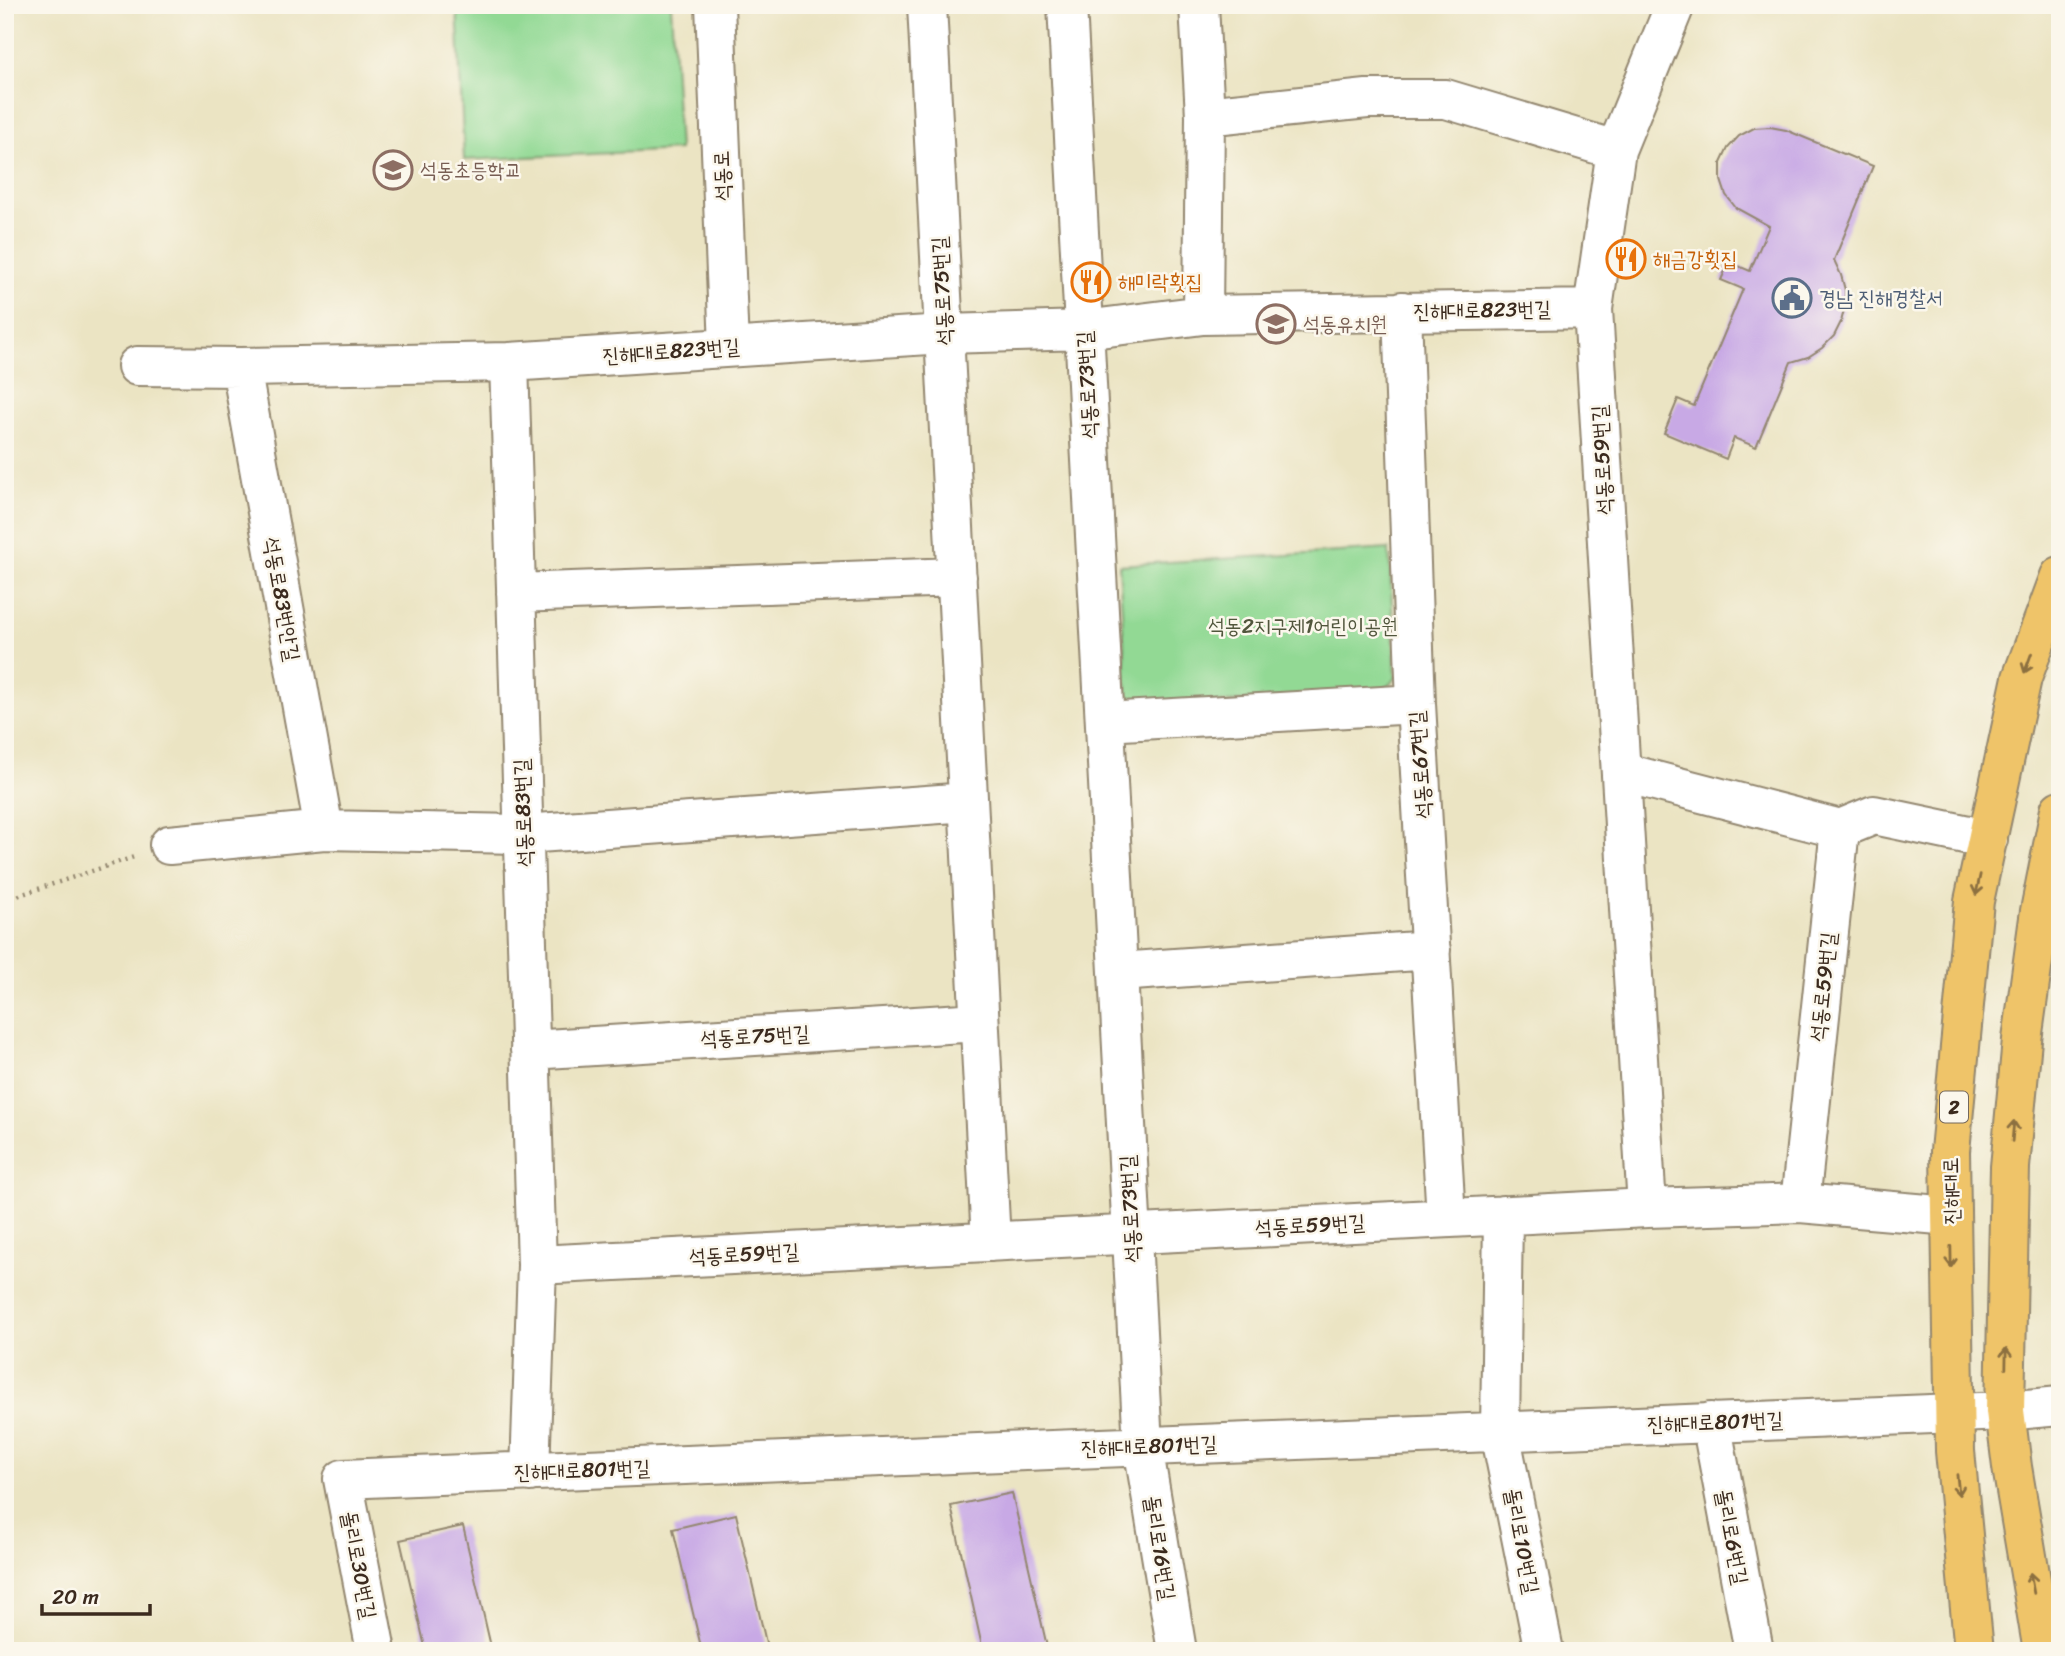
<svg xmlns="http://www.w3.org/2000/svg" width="2065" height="1656" font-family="Sriracha,'Poor Story',sans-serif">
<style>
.green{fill:#92d994;stroke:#668259;stroke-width:2}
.building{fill:#c8a9e5}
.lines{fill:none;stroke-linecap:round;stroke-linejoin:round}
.street-casing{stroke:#938770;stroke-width:42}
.primary-casing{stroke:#938770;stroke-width:42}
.path{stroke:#938770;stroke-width:4.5;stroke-dasharray:2 5;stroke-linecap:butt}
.street{stroke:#fff;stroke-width:38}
.primary{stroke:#efc469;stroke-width:38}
.oneway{stroke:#8c6f40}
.labels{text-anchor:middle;stroke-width:5;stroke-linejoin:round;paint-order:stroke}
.shield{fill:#fbf7ec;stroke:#75685c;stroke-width:2}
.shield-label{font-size:19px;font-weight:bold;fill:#3b2a1e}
.education-label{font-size:21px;fill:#785e54;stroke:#fbf7ec;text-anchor:start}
.street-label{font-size:21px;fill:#3b2a1e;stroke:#fbf7ec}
.food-label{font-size:21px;fill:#c56008;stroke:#fbf7ec;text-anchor:start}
.service-label{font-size:21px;fill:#4e5e75;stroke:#fbf7ec;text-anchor:start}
.park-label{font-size:21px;fill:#51563c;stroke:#fbf7ec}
</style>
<rect width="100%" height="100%" fill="#fbf7ec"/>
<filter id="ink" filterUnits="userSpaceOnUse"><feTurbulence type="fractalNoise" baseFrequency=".0143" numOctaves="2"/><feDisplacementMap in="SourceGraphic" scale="14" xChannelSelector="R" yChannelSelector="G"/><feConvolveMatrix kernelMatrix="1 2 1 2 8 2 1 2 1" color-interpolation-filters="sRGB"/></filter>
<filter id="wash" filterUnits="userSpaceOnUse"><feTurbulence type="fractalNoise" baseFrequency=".00686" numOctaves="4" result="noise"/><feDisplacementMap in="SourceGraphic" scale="28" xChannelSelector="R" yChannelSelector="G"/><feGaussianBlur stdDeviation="1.57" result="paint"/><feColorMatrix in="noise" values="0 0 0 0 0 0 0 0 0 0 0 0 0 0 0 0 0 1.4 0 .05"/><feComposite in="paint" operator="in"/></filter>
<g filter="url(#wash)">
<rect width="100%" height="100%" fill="#ebe4c3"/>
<path class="green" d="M 457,5 L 671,5 L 679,150 L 464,160 Z
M 1389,549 L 1396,678 L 1381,693 L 1145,707 L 1127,694 L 1119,565 Z"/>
<g id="blocks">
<path class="building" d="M 1770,127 L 1786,130 L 1873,166 L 1834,260 L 1841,275 L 1845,290 L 1845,306 L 1841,322 L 1834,336 L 1822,348 L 1808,357 L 1791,362 L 1756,447 L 1734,438 L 1726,459 L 1664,433 L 1678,399 L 1694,406 L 1743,289 L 1721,280 L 1729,262 L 1750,271 L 1769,226 L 1736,208 L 1726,195 L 1721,180 L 1721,163 L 1728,148 L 1739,136 L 1754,128 Z
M 1012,1493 L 1048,1651 L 983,1651 L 951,1506 Z
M 736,1514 L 768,1651 L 702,1651 L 673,1529 Z
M 463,1526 L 492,1651 L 426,1651 L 400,1540 Z"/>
</g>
</g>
<g filter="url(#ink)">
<use href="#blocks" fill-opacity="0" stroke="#938770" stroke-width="2"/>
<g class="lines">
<g class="street-casing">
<path id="street" d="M 715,5 L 729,347
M 927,5 L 991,1242
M 1067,5 L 1143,1446 L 1177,1651
M 1199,5 L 1205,116 L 1203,315
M 1205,116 L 1367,99 L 1446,99 L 1616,150
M 1402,311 L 1416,704 L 1446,1218
M 509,362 L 537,1265 L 530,1472
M 137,366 L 241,367 L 509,362 L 944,334 L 1084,330 L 1203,315 L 1593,309
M 241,367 L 324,830
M 516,593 L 957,577
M 1105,722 L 1416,704
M 1621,772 L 1840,829
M 1840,829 L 1874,815 L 1988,839
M 169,845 L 324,830 L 524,834 L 968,802
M 1118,972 L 1431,950
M 530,1050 L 979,1022
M 1800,1203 L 1840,829
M 1647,1208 L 1593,309 L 1616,150 L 1675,5
M 1503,1215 L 1500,1432 L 1544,1651
M 537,1265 L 1647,1208 L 1800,1203 L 1951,1216
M 1711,1422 L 1754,1651
M 376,1651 L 343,1479 L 2005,1411 L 2060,1406"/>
</g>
<g class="primary-casing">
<path id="primary" d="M 1974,1651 L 1955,1451 L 1950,1151 L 1974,901 L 2022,678 L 2060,576
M 2043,1651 L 2012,1467 L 2005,1411 L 2010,1167 L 2022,1040 L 2040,911 L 2060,810"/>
</g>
<path class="path" d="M 5,900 L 134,857"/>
<use href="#street" class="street"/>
<use href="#primary" class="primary"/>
</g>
<defs><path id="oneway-shaft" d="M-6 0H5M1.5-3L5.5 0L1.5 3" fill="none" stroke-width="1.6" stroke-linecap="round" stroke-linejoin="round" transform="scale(1.75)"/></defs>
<g class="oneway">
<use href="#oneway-shaft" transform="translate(2028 663) rotate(110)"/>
<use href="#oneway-shaft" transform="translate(1978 885) rotate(102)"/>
<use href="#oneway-shaft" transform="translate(2013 1131) rotate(-85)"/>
<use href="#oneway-shaft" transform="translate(1951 1257) rotate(89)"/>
<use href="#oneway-shaft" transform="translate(2006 1358) rotate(-89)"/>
<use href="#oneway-shaft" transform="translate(1958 1485) rotate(84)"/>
<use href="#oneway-shaft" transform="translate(2032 1583) rotate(-100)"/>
</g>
</g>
<defs>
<g id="school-ring" transform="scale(2.0125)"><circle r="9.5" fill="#fbf7ec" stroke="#8d6e63" stroke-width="1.5"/><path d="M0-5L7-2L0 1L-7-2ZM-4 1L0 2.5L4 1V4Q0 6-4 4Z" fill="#8d6e63"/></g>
<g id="restaurant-ring" transform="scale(2.0125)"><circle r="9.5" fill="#fbf7ec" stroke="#e8710a" stroke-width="1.5"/><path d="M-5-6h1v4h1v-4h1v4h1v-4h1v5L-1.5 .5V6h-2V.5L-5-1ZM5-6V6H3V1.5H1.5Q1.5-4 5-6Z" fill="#e8710a"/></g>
<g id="civic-ring" transform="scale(2.0125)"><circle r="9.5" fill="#fbf7ec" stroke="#5c6f8a" stroke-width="1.5"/><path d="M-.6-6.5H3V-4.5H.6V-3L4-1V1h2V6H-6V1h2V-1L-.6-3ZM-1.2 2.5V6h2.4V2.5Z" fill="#5c6f8a"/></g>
</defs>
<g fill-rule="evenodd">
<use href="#school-ring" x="393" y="170"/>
<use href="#restaurant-ring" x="1626" y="259"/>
<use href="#restaurant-ring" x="1091" y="282"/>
<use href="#civic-ring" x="1792" y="298"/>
<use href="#school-ring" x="1276" y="324"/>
</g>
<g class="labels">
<rect class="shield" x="1940" y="1091.5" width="28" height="31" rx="5"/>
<g class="shield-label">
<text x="1954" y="1114">2</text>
</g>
<g class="education-label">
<text x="420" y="177">석동초등학교</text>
<text x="1303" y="331">석동유치원</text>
</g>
<g class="street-label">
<text transform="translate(722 176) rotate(-92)" y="7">석동로</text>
<text transform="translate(942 291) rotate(-93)" y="7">석동로75번길</text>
<text transform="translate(1482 310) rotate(-1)" y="7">진해대로823번길</text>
<text transform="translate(671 351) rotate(-4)" y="7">진해대로823번길</text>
<text transform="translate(1087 385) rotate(-93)" y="7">석동로73번길</text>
<text transform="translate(1602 460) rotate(-93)" y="7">석동로59번길</text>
<text transform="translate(282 599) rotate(80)" y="7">석동로83번안길</text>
<text transform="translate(1420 765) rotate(-94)" y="7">석동로67번길</text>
<text transform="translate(523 813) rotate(-92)" y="7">석동로83번길</text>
<text transform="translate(1823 987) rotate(-84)" y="7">석동로59번길</text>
<text transform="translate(755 1036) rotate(-3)" y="7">석동로75번길</text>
<text transform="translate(1951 1191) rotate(-91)" y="7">진해대로</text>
<text transform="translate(1130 1209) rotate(-93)" y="7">석동로73번길</text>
<text transform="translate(1310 1225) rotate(-3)" y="7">석동로59번길</text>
<text transform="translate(744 1254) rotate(-3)" y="7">석동로59번길</text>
<text transform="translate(1715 1422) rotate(-2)" y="7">진해대로801번길</text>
<text transform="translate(1149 1446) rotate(-2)" y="7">진해대로801번길</text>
<text transform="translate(582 1470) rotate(-2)" y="7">진해대로801번길</text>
<text transform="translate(1732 1537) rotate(79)" y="7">돌리로6번길</text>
<text transform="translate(1522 1541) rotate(79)" y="7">돌리로10번길</text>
<text transform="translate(1160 1548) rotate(81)" y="7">돌리로16번길</text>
<text transform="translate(359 1565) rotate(79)" y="7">돌리로30번길</text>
</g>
<g class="food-label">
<text x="1653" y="266">해금강횟집</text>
<text x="1118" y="289">해미락횟집</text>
</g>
<g class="service-label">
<text x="1819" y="305">경남 진해경찰서</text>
</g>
<g class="park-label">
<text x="1303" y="633">석동2지구제1어린이공원</text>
</g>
</g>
<rect width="2065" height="1656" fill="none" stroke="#fbf7ec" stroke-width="28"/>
<path d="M42 1604v10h108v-10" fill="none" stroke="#3b2a1e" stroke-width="3.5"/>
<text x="52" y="1604" font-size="21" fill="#3b2a1e" stroke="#fbf7ec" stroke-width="5" paint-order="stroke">20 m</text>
</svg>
